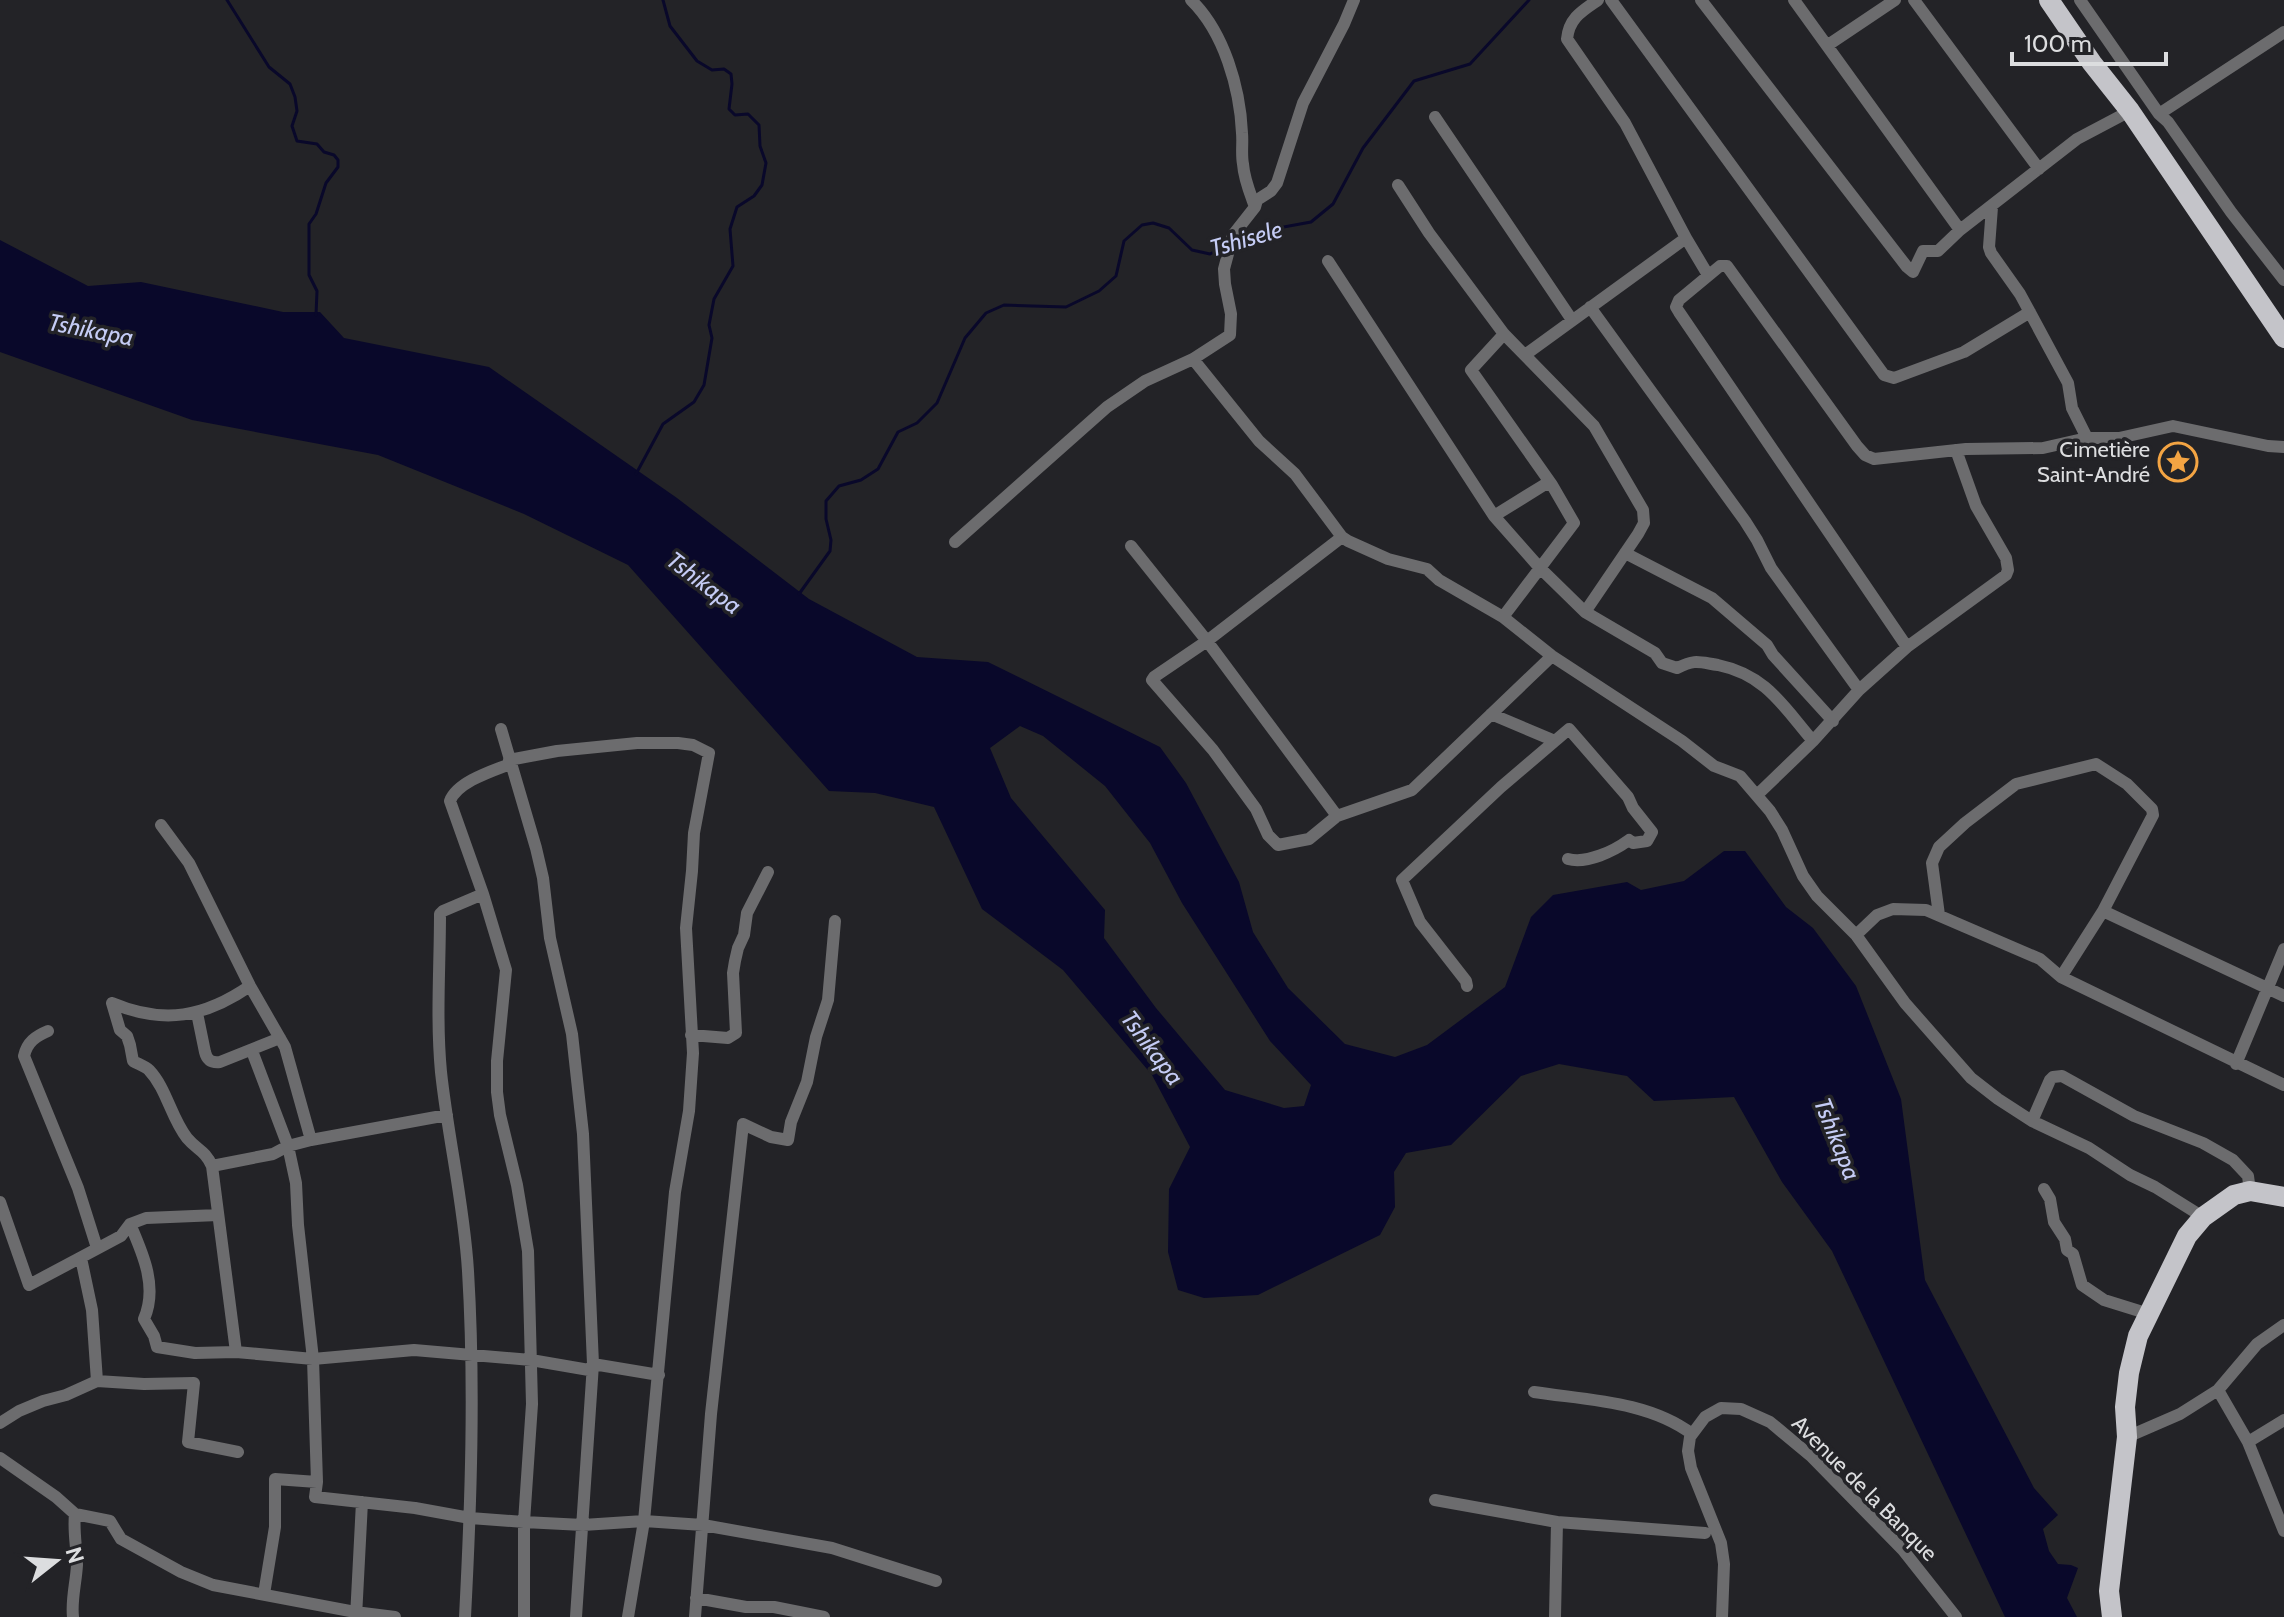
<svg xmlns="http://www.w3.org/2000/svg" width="2284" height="1617" font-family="Cabin,sans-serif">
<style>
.water{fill:#09082a;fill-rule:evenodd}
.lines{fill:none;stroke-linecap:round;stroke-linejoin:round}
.stream{stroke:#09082a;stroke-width:3}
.minor{stroke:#6c6c6e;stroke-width:12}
.trunk{stroke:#c4c4c9;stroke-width:20}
.labels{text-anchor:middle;stroke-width:7;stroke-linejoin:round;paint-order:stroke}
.poi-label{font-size:22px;fill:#dcdddf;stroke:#232327;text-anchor:end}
.street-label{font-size:22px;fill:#dcdddf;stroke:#232327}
.water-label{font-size:24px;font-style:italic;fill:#c5ccf5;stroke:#232327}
</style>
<rect width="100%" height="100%" fill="#232327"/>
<path class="water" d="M 0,240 L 88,286 L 141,282 L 283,312 L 320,312 L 344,338 L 489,367 L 677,498 L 809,599 L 917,657 L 988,662 L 1160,747 L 1186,783 L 1239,882 L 1253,932 L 1288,988 L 1345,1044 L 1395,1057 L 1427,1045 L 1505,987 L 1531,917 L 1553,895 L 1627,882 L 1641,890 L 1684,881 L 1724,851 L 1745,851 L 1786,907 L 1813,928 L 1856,986 L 1901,1099 L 1925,1280 L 2034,1488 L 2058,1515 L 2043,1529 L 2049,1551 L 2058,1564 L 2071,1565 L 2078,1568 L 2067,1598 L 2077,1617 L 2005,1617 L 1832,1251 L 1782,1182 L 1734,1097 L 1654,1101 L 1627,1076 L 1559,1064 L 1521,1076 L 1451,1145 L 1406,1153 L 1394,1172 L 1395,1207 L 1380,1235 L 1258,1295 L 1204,1298 L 1178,1290 L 1168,1252 L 1169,1189 L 1190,1147 L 1152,1075 L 1063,970 L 982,909 L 934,807 L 875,793 L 829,791 L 628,565 L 524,514 L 378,455 L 192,420 L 0,352 ZM 1020,726 L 1043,736 L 1105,786 L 1150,843 L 1182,903 L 1270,1041 L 1311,1085 L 1304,1106 L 1284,1108 L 1225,1090 L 1156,1008 L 1104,938 L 1105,910 L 1011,798 L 990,748 Z"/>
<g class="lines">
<path class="stream" d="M 227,0 L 269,67 L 290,84 L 295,97 L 297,111 L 292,126 L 297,141 L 317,144 L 324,152 L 334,155 L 338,160 L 338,167 L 326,183 L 316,214 L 309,224 L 309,275 L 317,291 L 316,315
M 1235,240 L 1246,234 L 1311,222 L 1333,204 L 1363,148 L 1414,81 L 1470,64 L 1529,0
M 636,474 L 663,424 L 694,402 L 704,385 L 712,338 L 709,325 L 714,299 L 733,266 L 730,229 L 737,207 L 754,196 L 762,185 L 766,163 L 760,146 L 759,125 L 748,114 L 735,115 L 729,109 L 732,84 L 731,74 L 724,69 L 712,70 L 697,61 L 670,26 L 663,0
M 799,594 L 830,551 L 831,540 L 826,519 L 826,501 L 839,486 L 861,480 L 878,469 L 898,432 L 917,423 L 937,403 L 965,338 L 986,313 L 1004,305 L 1066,307 L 1099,291 L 1116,276 L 1124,241 L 1142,225 L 1153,223 L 1169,228 L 1192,250 L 1210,254 L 1225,246"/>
<path class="minor" d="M 1191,0 C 1224,32 1240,88 1242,133 C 1243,143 1241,154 1243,164 C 1244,179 1250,193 1255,207
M 1598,0 C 1582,11 1569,18 1567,39 L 1625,123 L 1686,238 L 1708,275
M 1611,0 L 1884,375 L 1894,378 L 1964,352 L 2030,312
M 1701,0 L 1907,267 L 1913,272 L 1923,251 L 1938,251 L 1960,230 L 2077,139 L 2130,111
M 1794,0 L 1960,230
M 1914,0 L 2039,169
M 2080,0 L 2159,114 L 2168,122 L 2231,212 L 2284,280
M 1828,45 L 1895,0
M 2159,114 L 2284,32
M 1435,117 L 1572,320
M 1398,185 L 1429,233 L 1504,334 L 1594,426 L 1643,510 L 1644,523 L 1638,534 L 1585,612
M 1992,207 L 1989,247 L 1991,253 L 2020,294 L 2068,383 L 2072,408 L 2087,438
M 1328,261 L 1494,516 L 1539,567 L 1585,612 L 1655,653 L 1662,663 L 1677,668 C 1696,659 1698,662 1718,665 C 1766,675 1783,706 1813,741
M 1590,307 L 1745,521 L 1757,540 L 1771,568 L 1859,690
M 1525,355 L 1686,238
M 1193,359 L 1259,441 L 1295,474 L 1342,537 L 1348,541 L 1388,559 L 1427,569 L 1439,580 L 1503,617 L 1552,656 L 1682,741 L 1714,766 L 1740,776 L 1770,811 L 1782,830 L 1803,876 L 1817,896 L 1856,935 L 1905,1003 L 1971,1078 L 1998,1099 L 2032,1121 L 2089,1148 L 2130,1175 L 2155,1187 L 2203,1217
M 1494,516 L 1544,485 L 1552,485
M 1342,537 L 1207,641 L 1154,677 L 1152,680 L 1213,750 L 1256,809 L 1268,835 L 1278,845 L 1309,839 L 1337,816 L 1412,790 L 1552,656
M 955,542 L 1107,407 L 1145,381 L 1193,359 L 1230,335 L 1231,314 L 1225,284 L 1224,269 L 1233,235 L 1255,207 L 1257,200 L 1271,191 L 1277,183 L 1303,103 L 1344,24 L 1354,0
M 1131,546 L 1207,641 L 1337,816
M 1625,553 L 1712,598 L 1767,645 L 1773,655 L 1833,721
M 1503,617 L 1574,523 L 1552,485 L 1471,370 L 1504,334
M 1907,647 L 1679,312 L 1676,307 L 1679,300 L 1720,266 L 1727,266 L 1857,446 L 1865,455 L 1874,459 L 1966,449 L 2043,448 L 2087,438 L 2119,438 L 2173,426 L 2268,446 L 2284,447
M 1491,714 L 1555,741
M 501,729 L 536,848 L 543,878 L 550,938 L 572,1034 L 583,1134 L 593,1364 L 576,1617
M 509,760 L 557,751 L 637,743 L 678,743 L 693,745 L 709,753 L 694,833 L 692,871 L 686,928 L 693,1053 L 689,1111 L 675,1192 L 644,1521 L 628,1617
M 510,764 C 492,771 457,782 450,801 L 483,894 L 506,970 L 497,1061 L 497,1092 L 500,1115 L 517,1185 L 528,1251 L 532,1404 L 524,1522 L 524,1617
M 1757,795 L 1813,741 L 1859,690 L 1907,647 L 2006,575 L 2008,570 L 2006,558 L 1976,506 L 1956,450
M 161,825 L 189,863 L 250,986 L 285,1047 L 311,1140
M 2103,911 L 2284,996
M 1939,915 L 1932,863 L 1939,847 L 1965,823 L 2016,784 L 2096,764 L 2127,784 L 2152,809 L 2153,815 L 2103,911 L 2061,977
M 1856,935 L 1877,915 L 1893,909 L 1926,910 L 2040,959 L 2061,977 L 2284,1085
M 1467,986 L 1466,981 L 1420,922 L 1402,880 L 1501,787 L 1569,729 L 1628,797 L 1633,808 L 1652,832 L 1647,841 L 1633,843 L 1629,840 C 1614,851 1587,864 1568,859
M 112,1003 L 120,1030 L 127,1036 L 130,1045 L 133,1061 C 138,1064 145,1066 149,1070 C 167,1089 171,1118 187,1138 C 197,1150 205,1150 212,1166 L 236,1352
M 112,1003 C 164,1025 205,1017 250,986
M 197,1013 L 205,1052 C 207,1060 211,1063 220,1062 L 280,1038
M 48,1031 C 36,1036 27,1042 24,1056 L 78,1188 L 97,1248
M 691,1035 L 728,1038 L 736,1033 L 733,973 L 735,961 L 738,948 L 744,935 L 747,913 L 768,872
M 252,1051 L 288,1146 L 296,1183 L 298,1225 L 313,1359 L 317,1482 L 315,1497 L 415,1508 L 470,1518 L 524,1522 L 583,1525 L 644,1521 L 703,1525 L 832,1548 L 936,1581
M 2236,1064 L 2284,949
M 2032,1121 L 2050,1080 L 2053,1077 L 2062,1076 L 2134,1116 L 2203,1143 L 2233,1160 L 2248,1176 L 2250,1191
M 212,1166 L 273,1154 L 288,1146 L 311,1140 L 447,1115
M 2044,1189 L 2050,1199 L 2054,1222 L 2065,1239 L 2067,1250 L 2073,1254 L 2082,1285 L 2104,1300 L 2149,1314
M 0,1202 L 29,1285 L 121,1236 L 130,1224 L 146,1218 L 218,1215
M 130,1224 C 143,1254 158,1287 144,1319 L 154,1336 L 157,1347 L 195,1353 L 236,1352 L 313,1359 L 414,1350 L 531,1360 L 589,1370 L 593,1364 L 659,1375
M 81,1258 L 92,1310 L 97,1381
M 2218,1390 L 2248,1442 L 2284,1531
M 1534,1392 C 1586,1400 1648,1401 1692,1434
M 0,1423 L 19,1411 L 43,1401 L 66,1395 L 97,1381 L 144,1384 L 194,1383 L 188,1442 L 238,1452
M 2127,1437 L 2180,1414 L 2218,1390 L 2257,1344 L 2284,1325
M 2248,1442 L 2284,1420
M 0,1458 L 56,1497 L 75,1514 L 110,1521 L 121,1539 L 181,1572 L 213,1585 L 355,1612 L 395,1617
M 1435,1500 L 1557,1522
M 264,1594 L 275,1527 L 275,1479 L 317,1482
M 696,1598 L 746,1607 L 774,1607 L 824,1617
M 73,1617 C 71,1600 76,1583 77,1565 C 77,1548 73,1532 75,1514
M 356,1617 L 362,1502
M 465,1617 C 471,1502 475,1386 468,1271 C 464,1204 448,1138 441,1072 C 436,1019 440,967 440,914 L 443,911 L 483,894
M 695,1617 L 711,1414 L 743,1124 L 771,1137 L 788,1140 L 791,1122 L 807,1082 L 816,1037 L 828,1000 L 835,921
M 1555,1617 L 1557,1522 L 1705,1533
M 1722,1617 L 1724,1564 L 1721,1543 L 1691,1468 L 1688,1451 L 1690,1437 L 1705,1417 L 1721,1408 L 1741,1409 L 1770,1422 L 1812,1457 L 1903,1550 L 1956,1617"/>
<path class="trunk" d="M 2049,0 L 2092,63 L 2130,111 L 2284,338
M 2112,1617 L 2109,1591 L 2127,1437 L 2125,1407 L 2129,1373 L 2138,1336 L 2187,1236 L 2203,1217 L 2234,1195 L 2250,1191 L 2284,1197"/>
</g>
<defs>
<g id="sight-ring" transform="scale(2)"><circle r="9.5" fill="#232327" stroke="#f3a443" stroke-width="1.5"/><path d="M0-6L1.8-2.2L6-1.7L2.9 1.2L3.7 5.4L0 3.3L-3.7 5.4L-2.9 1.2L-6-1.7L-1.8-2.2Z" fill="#f3a443"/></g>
</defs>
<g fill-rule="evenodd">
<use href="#sight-ring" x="2178" y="462"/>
</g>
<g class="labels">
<g class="poi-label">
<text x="2150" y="457">Cimetière<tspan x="2150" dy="25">Saint-André</tspan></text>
</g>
<g class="street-label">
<text transform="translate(1865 1488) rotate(45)" y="8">Avenue de la Banque</text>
</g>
<g class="water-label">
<text transform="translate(1246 239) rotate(-16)" y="8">Tshisele</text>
<text transform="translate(91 330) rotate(11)" y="8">Tshikapa</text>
<text transform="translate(704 583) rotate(37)" y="8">Tshikapa</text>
<text transform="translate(1152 1048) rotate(53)" y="8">Tshikapa</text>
<text transform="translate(1837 1139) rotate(68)" y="8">Tshikapa</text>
</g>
</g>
<g transform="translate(56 1561) rotate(73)" stroke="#232327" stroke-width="6" paint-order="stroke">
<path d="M0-6L14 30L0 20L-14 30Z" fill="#dcdddf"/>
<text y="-12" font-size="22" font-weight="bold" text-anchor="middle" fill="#dcdddf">N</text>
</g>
<path d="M2012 52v12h154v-12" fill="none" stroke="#dcdddf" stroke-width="4"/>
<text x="2024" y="52" font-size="24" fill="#dcdddf" stroke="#232327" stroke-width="6" paint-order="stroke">100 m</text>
</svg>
